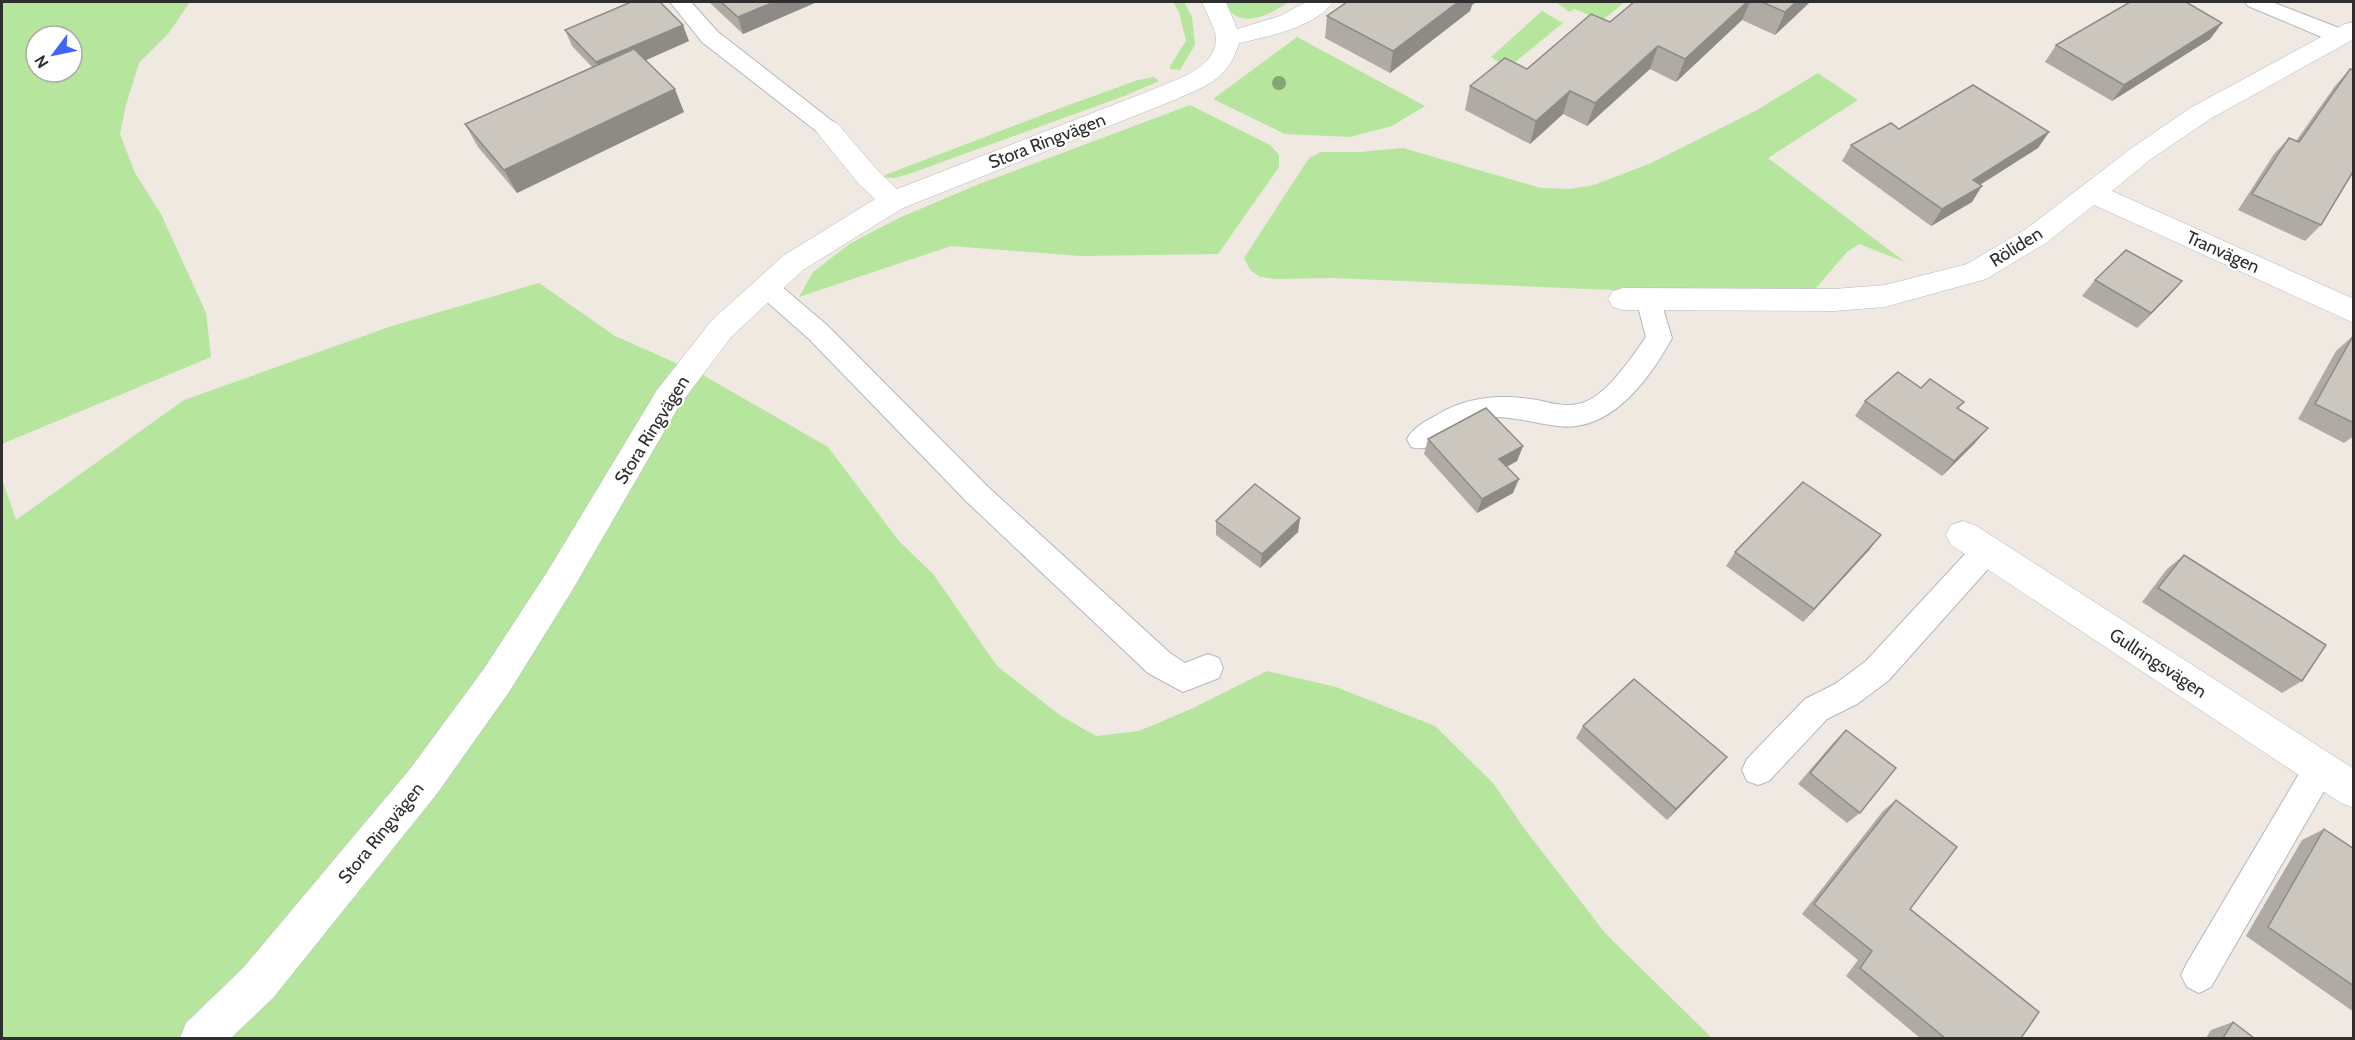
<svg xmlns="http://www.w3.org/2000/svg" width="2355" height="1040" font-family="Cabin,sans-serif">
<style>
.green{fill:#b6e59e;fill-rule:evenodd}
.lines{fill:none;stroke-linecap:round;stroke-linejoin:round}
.lane-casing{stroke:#b4b7c1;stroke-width:2}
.street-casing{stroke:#b4b7c1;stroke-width:1}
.lane{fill:#fff;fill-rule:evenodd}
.street{fill:#fff;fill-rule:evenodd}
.tree{fill:#84a574}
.wall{fill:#afaba4}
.shaded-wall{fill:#8e8b86}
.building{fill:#cbc7bf;stroke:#8e8b86;stroke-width:1.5}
.labels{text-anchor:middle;stroke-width:4.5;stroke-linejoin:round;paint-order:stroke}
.street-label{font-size:18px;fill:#2e2e2e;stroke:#fff}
</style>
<rect width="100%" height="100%" fill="#efe9e1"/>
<path class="green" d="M 2,2 L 190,2 L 168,34 L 139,63 L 126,105 L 120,134 L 135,173 L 161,214 L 206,313 L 211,357 L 2,444 ZM 36,36 L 72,36 L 72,72 L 36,72 Z
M 1173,2 L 1184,2 L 1192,17 L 1195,45 L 1180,70 L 1170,69 L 1170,66 L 1186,41 L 1179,12 Z
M 1224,2 L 1289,2 C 1268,15 1239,32 1224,2 Z
M 1556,2 L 1624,2 C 1612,12 1600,27 1583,21 L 1589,15 L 1575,9 L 1569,12 Z
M 1542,11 L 1563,23 L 1514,63 L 1499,62 L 1491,57 Z
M 1297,37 L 1425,106 L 1392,126 L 1350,137 L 1285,134 L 1213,99 Z
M 1818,73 L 1858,100 L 1768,158 L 1905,262 L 1859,244 L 1847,252 L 1815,289 L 1613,290 L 1332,278 L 1275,279 L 1260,277 L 1250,270 L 1244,258 L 1309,158 L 1321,152 L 1359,152 L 1403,148 L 1541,188 L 1570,189 L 1594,185 L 1651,163 L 1757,110 Z
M 1154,77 L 1159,81 L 1127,95 L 906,175 L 894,178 L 884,177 L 885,175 L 1066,106 L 1138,80 Z
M 1190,105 L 1270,145 L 1279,155 L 1279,167 L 1218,254 L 1081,256 L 951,246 L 799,297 L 813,272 L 851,243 L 899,218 L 979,184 Z
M 539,283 L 615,336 L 703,375 L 828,447 L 899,541 L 934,575 L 997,666 L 1061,716 L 1096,736 L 1139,731 L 1191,709 L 1267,671 L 1336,687 L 1435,726 L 1493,783 L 1526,831 L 1606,934 L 1712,1038 L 2,1038 L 2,479 L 16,520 L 184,400 L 392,326 Z"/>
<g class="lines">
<g class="lane-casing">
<path id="lane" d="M 670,2 L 691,2 L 718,32 L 836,124 L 839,129 L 836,134 L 828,136 L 820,134 L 702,42 Z
M 2245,2 L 2272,2 L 2347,31 L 2350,36 L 2347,41 L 2339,43 L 2331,41 L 2248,6 Z
M 766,278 L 775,281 L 827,325 L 987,486 L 1170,653 L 1185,663 L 1208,654 L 1219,658 L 1223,668 L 1219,678 L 1183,692 L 1148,673 L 967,502 L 809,339 L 757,293 L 753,287 L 757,281 Z
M 1649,290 L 1658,292 L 1672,338 C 1650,378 1611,433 1558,426 C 1531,423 1504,413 1476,419 C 1453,425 1436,455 1411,447 L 1407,439 C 1413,428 1424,422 1435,416 C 1467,396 1501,394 1537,400 C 1551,403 1564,407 1578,404 C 1605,399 1631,358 1646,337 L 1636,299 L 1640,292 Z
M 1987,538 L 1997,541 L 2001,550 L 1997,559 L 1888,681 L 1857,704 L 1827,719 L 1769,781 L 1758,785 L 1747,781 L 1742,770 L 1747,759 L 1805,699 L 1835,684 L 1866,661 L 1977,541 Z
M 2320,753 L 2331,757 L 2336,768 L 2331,779 L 2211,987 L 2199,993 L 2187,987 L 2181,975 L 2187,963 L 2309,757 Z"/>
</g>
<g class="street-casing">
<path id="street" d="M 1202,2 L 1226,2 L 1237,29 L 1280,16 L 1306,2 L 1333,2 C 1316,27 1267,37 1239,43 C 1228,81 1205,86 1172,101 L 903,208 L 803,270 L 732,336 L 679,406 L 573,589 L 509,692 L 436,795 L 273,998 L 231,1038 L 180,1038 L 186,1023 L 243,968 L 410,769 L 483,670 L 549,569 L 657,390 L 712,320 L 783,256 L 875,199 L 858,183 L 819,135 L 815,129 L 819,123 L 828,120 L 837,123 L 878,171 L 897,189 L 1154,89 C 1175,80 1217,68 1216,38 C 1215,27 1206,12 1202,2 Z
M 2354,22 L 2354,39 L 2210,119 L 2151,159 L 2112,191 L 2354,299 L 2354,323 L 2094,205 L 2046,243 L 1986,279 L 1885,307 L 1834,311 L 1623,310 L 1613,307 L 1608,299 L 1613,291 L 1623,288 L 1834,289 L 1885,285 L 1967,264 L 2026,229 L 2133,147 L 2192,107 L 2345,24 Z
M 1963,521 L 1975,525 L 2354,769 L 2354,808 L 2341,803 L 1951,545 L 1946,535 L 1951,525 Z"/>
</g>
<use href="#lane" class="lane"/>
<use href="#street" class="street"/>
</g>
<circle class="tree" cx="1279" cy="83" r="7"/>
<path class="wall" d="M 709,2 L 817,2 L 743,34 Z
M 1347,2 L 1476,2 L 1472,5 L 1470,11 L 1390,73 L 1325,38 L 1327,16 Z
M 1634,2 L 1810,2 L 1775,35 L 1742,20 L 1676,82 L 1650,69 L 1587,126 L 1563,114 L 1530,144 L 1465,110 L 1470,86 L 1527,69 L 1610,22 Z
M 2222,23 L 2210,39 L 2112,101 L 2045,62 L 2056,45 Z
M 565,30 L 689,41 L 646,60 L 684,112 L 517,193 L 478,147 L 465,124 L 592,67 L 572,46 Z
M 2350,69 L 2321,225 L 2305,241 L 2238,210 L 2274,154 L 2289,138 L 2296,141 L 2335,86 Z
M 1899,129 L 2049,132 L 2038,148 L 1980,185 L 1972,202 L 1931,226 L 1842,161 L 1851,145 Z
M 2095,280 L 2168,297 L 2137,328 L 2082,296 Z
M 2353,336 L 2354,436 L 2344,443 L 2298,419 L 2336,351 Z
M 1921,388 L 1964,402 L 1958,409 L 1975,443 L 1942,476 L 1855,416 L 1865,401 Z
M 1428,439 L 1523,446 L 1517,461 L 1507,467 L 1513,493 L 1477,513 L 1424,454 Z
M 1300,518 L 1298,532 L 1260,568 L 1216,535 L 1216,521 Z
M 1870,549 L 1803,622 L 1726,566 L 1735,552 Z
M 2184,555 L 2302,681 L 2282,693 L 2142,602 L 2167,569 Z
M 1583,726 L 1716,769 L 1667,820 L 1576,738 Z
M 1846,730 L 1860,813 L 1847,823 L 1798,784 L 1834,742 Z
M 1896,800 L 1910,909 L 2021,1038 L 1920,1038 L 1846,976 L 1858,960 L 1802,914 L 1883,811 Z
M 2324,829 L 2354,849 L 2354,1012 L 2246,936 L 2302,840 Z
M 2233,1022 L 2254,1038 L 2206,1038 L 2211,1030 Z"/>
<path class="shaded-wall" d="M 774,2 L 817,2 L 743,34 L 738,17 Z
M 1458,2 L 1476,2 L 1472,5 L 1470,11 L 1390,73 L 1393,51 Z
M 1747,2 L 1750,2 L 1742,20 L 1676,82 L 1685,59 Z
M 1796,2 L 1810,2 L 1775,35 L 1785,12 Z
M 2222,23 L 2210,39 L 2112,101 L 2124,85 Z
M 683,25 L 689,41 L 603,79 L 596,62 Z
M 1658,46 L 1650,69 L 1587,126 L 1595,103 Z
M 675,89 L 684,112 L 517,193 L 504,170 Z
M 1570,91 L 1563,114 L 1530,144 L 1536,121 Z
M 2049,132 L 2038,148 L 1962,196 L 1973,180 Z
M 1982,186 L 1972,202 L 1931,226 L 1942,209 Z
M 2182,281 L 2168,297 L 2137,328 L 2151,313 Z
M 1988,428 L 1975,443 L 1942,476 L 1954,461 Z
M 1523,446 L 1517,461 L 1494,473 L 1499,459 Z
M 1519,479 L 1513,493 L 1477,513 L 1482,499 Z
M 1300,518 L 1298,532 L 1260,568 L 1262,554 Z
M 1881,535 L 1870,549 L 1803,622 L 1814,609 Z
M 1727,757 L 1716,769 L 1667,820 L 1676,809 Z"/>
<path class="building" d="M 631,2 L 660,2 L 683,25 L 596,62 L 565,30 Z
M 721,2 L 774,2 L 738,17 Z
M 1347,2 L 1458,2 L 1393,51 L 1327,16 Z
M 1634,2 L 1747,2 L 1685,59 L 1658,46 L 1595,103 L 1570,91 L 1536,121 L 1470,86 L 1505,58 L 1527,69 L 1591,14 L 1610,22 Z
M 1762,2 L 1796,2 L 1785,12 Z
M 2130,2 L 2186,2 L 2222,23 L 2124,85 L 2056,45 Z
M 634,49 L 675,89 L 504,170 L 465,124 Z
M 2350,69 L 2354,70 L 2354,170 L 2321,225 L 2252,194 L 2289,138 L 2299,142 Z
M 1973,85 L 2049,132 L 1973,180 L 1982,186 L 1942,209 L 1851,145 L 1891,123 L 1899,129 Z
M 2126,250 L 2182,281 L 2151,313 L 2095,280 Z
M 2353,336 L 2354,336 L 2354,423 L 2315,404 Z
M 1898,372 L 1921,388 L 1930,379 L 1964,402 L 1957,408 L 1988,428 L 1954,461 L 1865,401 Z
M 1486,408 L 1523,446 L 1499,459 L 1519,479 L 1482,499 L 1428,439 Z
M 1803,482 L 1881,535 L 1814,609 L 1735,552 Z
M 1255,484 L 1300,518 L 1262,554 L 1216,521 Z
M 2184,555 L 2326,645 L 2302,681 L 2158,588 Z
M 1634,679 L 1727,757 L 1676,809 L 1583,726 Z
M 1846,730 L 1896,768 L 1860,813 L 1810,773 Z
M 1896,800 L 1957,847 L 1910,909 L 2039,1012 L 2021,1038 L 1945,1038 L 1860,968 L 1872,951 L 1814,904 Z
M 2324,829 L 2354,849 L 2354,986 L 2268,927 Z
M 2233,1022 L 2254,1038 L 2223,1038 Z"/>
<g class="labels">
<g class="street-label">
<text transform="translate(1047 141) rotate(-21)" y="6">Stora Ringvägen</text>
<text transform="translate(2016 247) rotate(-32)" y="6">Röliden</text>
<text transform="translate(2223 252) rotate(24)" y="6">Tranvägen</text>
<text transform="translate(652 430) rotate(-58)" y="6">Stora Ringvägen</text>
<text transform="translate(2158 663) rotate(33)" y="6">Gullringsvägen</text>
<text transform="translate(381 833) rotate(-51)" y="6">Stora Ringvägen</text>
</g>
</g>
<rect width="2355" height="1040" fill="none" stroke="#2e2e2e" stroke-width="6"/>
<g transform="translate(54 54) rotate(238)"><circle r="28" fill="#ffffff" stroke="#ababab" stroke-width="1.5"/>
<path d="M0-4.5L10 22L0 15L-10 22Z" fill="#4264fb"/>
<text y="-9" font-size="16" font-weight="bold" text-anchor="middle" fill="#2e2e2e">N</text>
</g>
</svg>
